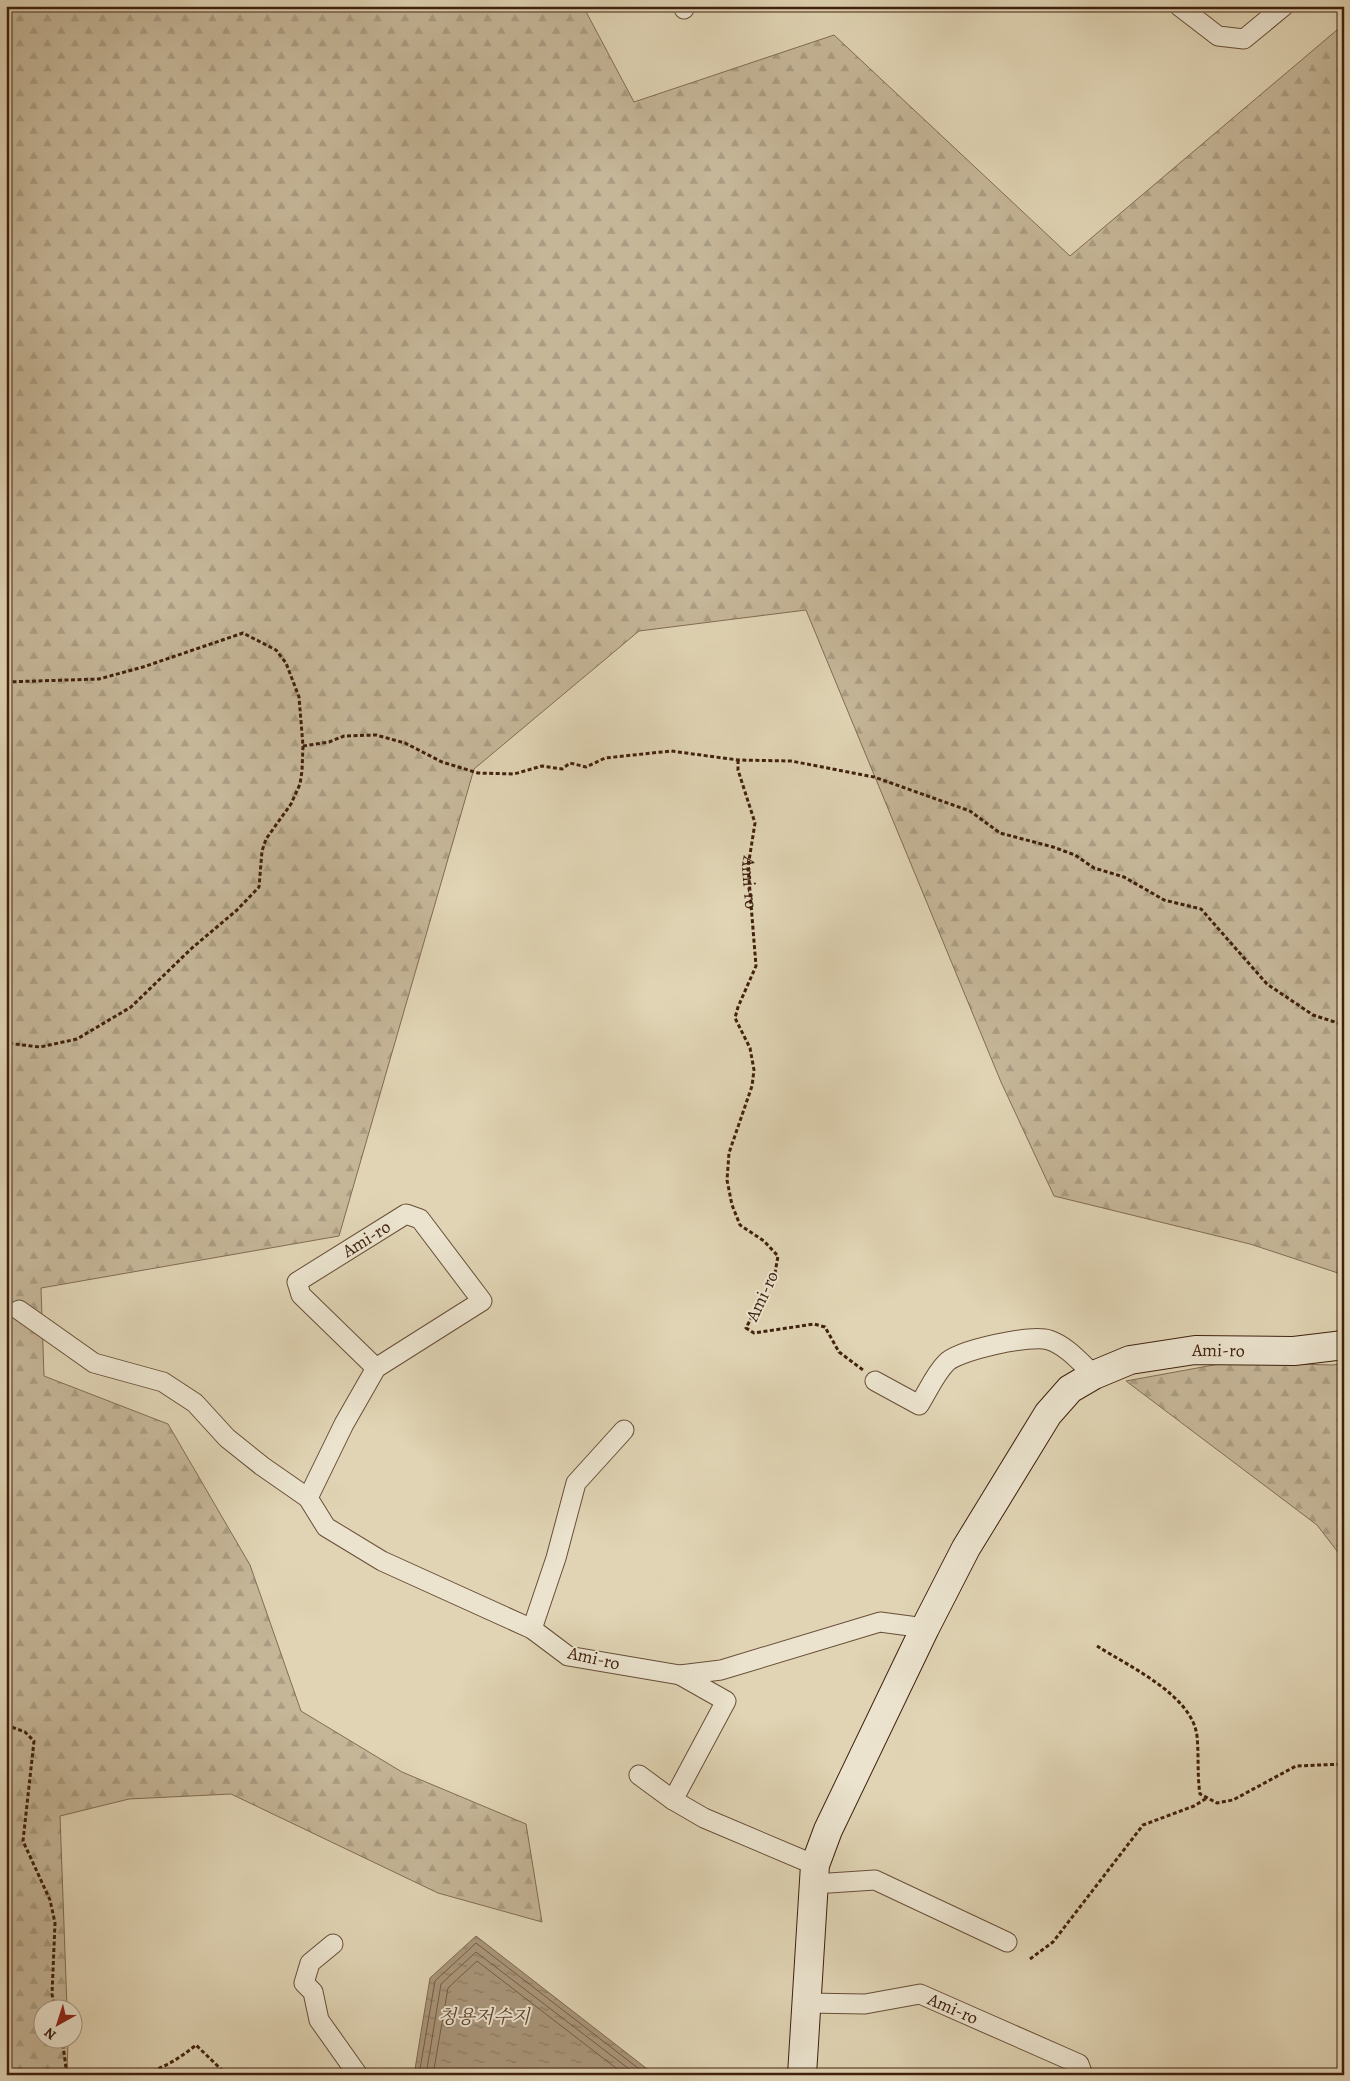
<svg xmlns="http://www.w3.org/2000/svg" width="1350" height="2081" font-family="Alegreya,'Noto Serif KR',serif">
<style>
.forest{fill:url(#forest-firs);stroke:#826c53}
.water{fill:url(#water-ripples);stroke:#806850}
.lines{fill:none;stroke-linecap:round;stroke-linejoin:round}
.shore{stroke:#755c45;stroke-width:1}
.minor-casing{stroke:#684e38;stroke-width:21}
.secondary-casing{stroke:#40210e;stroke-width:30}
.path{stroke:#40210e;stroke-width:3;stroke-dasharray:4 2.5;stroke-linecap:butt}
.minor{stroke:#ebe3ce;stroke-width:19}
.secondary{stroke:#ebe3ce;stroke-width:28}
.labels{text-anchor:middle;stroke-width:4;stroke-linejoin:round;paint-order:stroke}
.street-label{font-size:18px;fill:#40210e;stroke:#ebe3ce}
.water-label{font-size:19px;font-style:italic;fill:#60442f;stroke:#ebe3ce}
</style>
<defs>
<pattern id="forest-firs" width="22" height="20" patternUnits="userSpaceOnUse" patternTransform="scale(1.25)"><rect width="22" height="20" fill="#c5b698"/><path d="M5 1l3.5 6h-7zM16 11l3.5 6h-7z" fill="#aa9c82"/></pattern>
<pattern id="water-ripples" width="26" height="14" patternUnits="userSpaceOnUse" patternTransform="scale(1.25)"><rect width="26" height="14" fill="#aa977c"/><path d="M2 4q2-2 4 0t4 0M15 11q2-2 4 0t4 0" fill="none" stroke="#8c7b64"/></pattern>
</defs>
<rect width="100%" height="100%" fill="#e0d4b4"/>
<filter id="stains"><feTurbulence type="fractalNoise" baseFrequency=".004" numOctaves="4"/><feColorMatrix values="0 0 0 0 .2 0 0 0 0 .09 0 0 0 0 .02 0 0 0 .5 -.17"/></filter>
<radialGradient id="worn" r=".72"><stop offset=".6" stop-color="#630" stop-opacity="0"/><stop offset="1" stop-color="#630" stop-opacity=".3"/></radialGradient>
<path class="forest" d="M 6,6 L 583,6 L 634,102 L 834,35 L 1070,256 L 1344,24 L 1344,1275 L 1250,1244 L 1054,1196 L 1001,1082 L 806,610 L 639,631 L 474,769 L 339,1236 L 41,1288 L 44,1376 L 168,1424 L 250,1565 L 301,1711 L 402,1772 L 526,1824 L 542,1922 L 438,1893 L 231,1794 L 129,1799 L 60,1816 L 67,2008 L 42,2008 L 42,2038 L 68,2039 L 67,2075 L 6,2075 Z
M 1230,1362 L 1333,1365 L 1344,1363 L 1344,1560 L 1317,1525 L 1126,1381 Z"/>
<path class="water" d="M 476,1936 L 655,2075 L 414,2075 L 430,1978 Z"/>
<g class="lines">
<path class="shore" d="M 419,2075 L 435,1981 L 476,1943 L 647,2075
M 426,2075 L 441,1984 L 476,1952 L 637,2075
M 433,2075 L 448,1988 L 477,1961 L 625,2075"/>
<g class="minor-casing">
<g id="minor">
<path d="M 683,6 L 684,9"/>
<path d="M 1179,6 L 1218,36 L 1244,39 L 1284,6"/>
<path d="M 19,1310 L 94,1363 L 163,1382 L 195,1403 L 227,1438 L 262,1466 L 308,1498"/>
<path id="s2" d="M 376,1368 L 301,1295 L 297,1282 L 406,1214 L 420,1219 L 482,1301 L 376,1368 L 344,1424 L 308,1498 L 326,1527 L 382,1561 L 532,1629 L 568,1656 L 680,1675 L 721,1670 L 880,1622 L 925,1628"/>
<path d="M 875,1381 L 919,1405 C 928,1391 935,1374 946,1363 C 958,1350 1032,1334 1049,1340 C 1067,1346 1080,1362 1094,1375"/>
<path d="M 532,1629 L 556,1558 L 576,1483 L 624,1430"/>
<path d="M 639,1775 L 673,1800 L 704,1818 L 815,1865"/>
<path d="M 673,1800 L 726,1701 L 680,1675"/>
<path d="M 814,1884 L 875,1880 L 1007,1942"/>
<path d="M 333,1944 L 310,1963 L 304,1983 L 313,1992 L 319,2020 L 358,2075"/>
<path id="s3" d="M 807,2003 L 865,2004 L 920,1994 L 1079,2064 L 1083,2075"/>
</g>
</g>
<g class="secondary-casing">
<g id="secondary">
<path id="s4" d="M 802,2075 L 815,1865 L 828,1830 L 925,1628 L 966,1548 L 1048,1414 L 1070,1389 L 1094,1375 L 1130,1360 L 1195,1350 L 1294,1351 L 1344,1345"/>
</g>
</g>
<g class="path">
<path d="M 6,682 L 99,679 L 143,667 L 243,633 L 276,650 L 286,663 L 299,697 L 303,746 L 302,771 L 300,784 L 291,804 L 266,839 L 262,851 L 259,887 L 237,910 L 192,948 L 131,1007 L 77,1039 L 40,1047 L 6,1043"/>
<path d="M 303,746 L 329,742 L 344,736 L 376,735 L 405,743 L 442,762 L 478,773 L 514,774 L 542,766 L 562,769 L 570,763 L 586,767 L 605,758 L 671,751 L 738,760 L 791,761 L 874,777 L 970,811 L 1000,833 L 1053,847 L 1075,855 L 1094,868 L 1124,877 L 1164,900 L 1201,909 L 1267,984 L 1313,1015 L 1344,1025"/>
<path id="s1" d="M 738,760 L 738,770 L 755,823 L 748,867 L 756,966 L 738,1007 L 735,1018 L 750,1048 L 754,1070 L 752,1086 L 729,1153 L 727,1180 L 732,1205 L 740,1225 L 764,1241 L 778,1256 L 775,1273 L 746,1328 L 754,1333 L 814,1324 L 825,1327 L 839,1352 L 863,1370"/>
<path d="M 1097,1646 C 1130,1667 1192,1695 1197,1736 C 1199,1756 1197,1775 1200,1794 L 1217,1803 L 1233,1800 L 1296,1766 L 1344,1764"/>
<path d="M 6,1725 L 25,1732 L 34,1741 L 23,1841 L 50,1900 L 55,1923 L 52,1994 L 55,2008"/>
<path d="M 1030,1959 L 1053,1942 L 1143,1825 L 1194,1806 L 1207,1798"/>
<path d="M 62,2038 L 67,2075"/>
<path d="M 140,2075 C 162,2069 179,2059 196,2045 L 227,2075"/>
</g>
<use href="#minor" class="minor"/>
<use href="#secondary" class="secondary"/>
</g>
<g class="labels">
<g class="street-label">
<text dy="6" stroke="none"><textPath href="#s1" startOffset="126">Ami-ro</textPath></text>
<text dy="6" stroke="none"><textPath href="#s2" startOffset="200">Ami-ro</textPath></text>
<text transform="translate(762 1296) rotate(-65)" y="6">Ami-ro</text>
<text dy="6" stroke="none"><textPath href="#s4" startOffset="908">Ami-ro</textPath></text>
<text transform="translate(594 1658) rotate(13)" y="6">Ami-ro</text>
<text dy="6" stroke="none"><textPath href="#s3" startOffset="150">Ami-ro</textPath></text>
</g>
<g class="water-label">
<text x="484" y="2023">청용저수지</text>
</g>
</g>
<rect width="1350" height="2081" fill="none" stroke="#e0d4b4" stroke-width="25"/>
<rect x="8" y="8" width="1335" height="2066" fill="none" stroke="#40210e" stroke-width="2.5"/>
<rect x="12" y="12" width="1325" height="2056" fill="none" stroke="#40210e"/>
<g transform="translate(58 2024) rotate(219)"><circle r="24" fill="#ebe3ce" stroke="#a79581"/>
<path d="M0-4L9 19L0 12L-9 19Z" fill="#8f2418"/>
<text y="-8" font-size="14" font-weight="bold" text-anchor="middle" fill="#40210e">N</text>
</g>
<rect width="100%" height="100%" filter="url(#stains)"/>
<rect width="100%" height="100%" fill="url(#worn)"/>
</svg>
